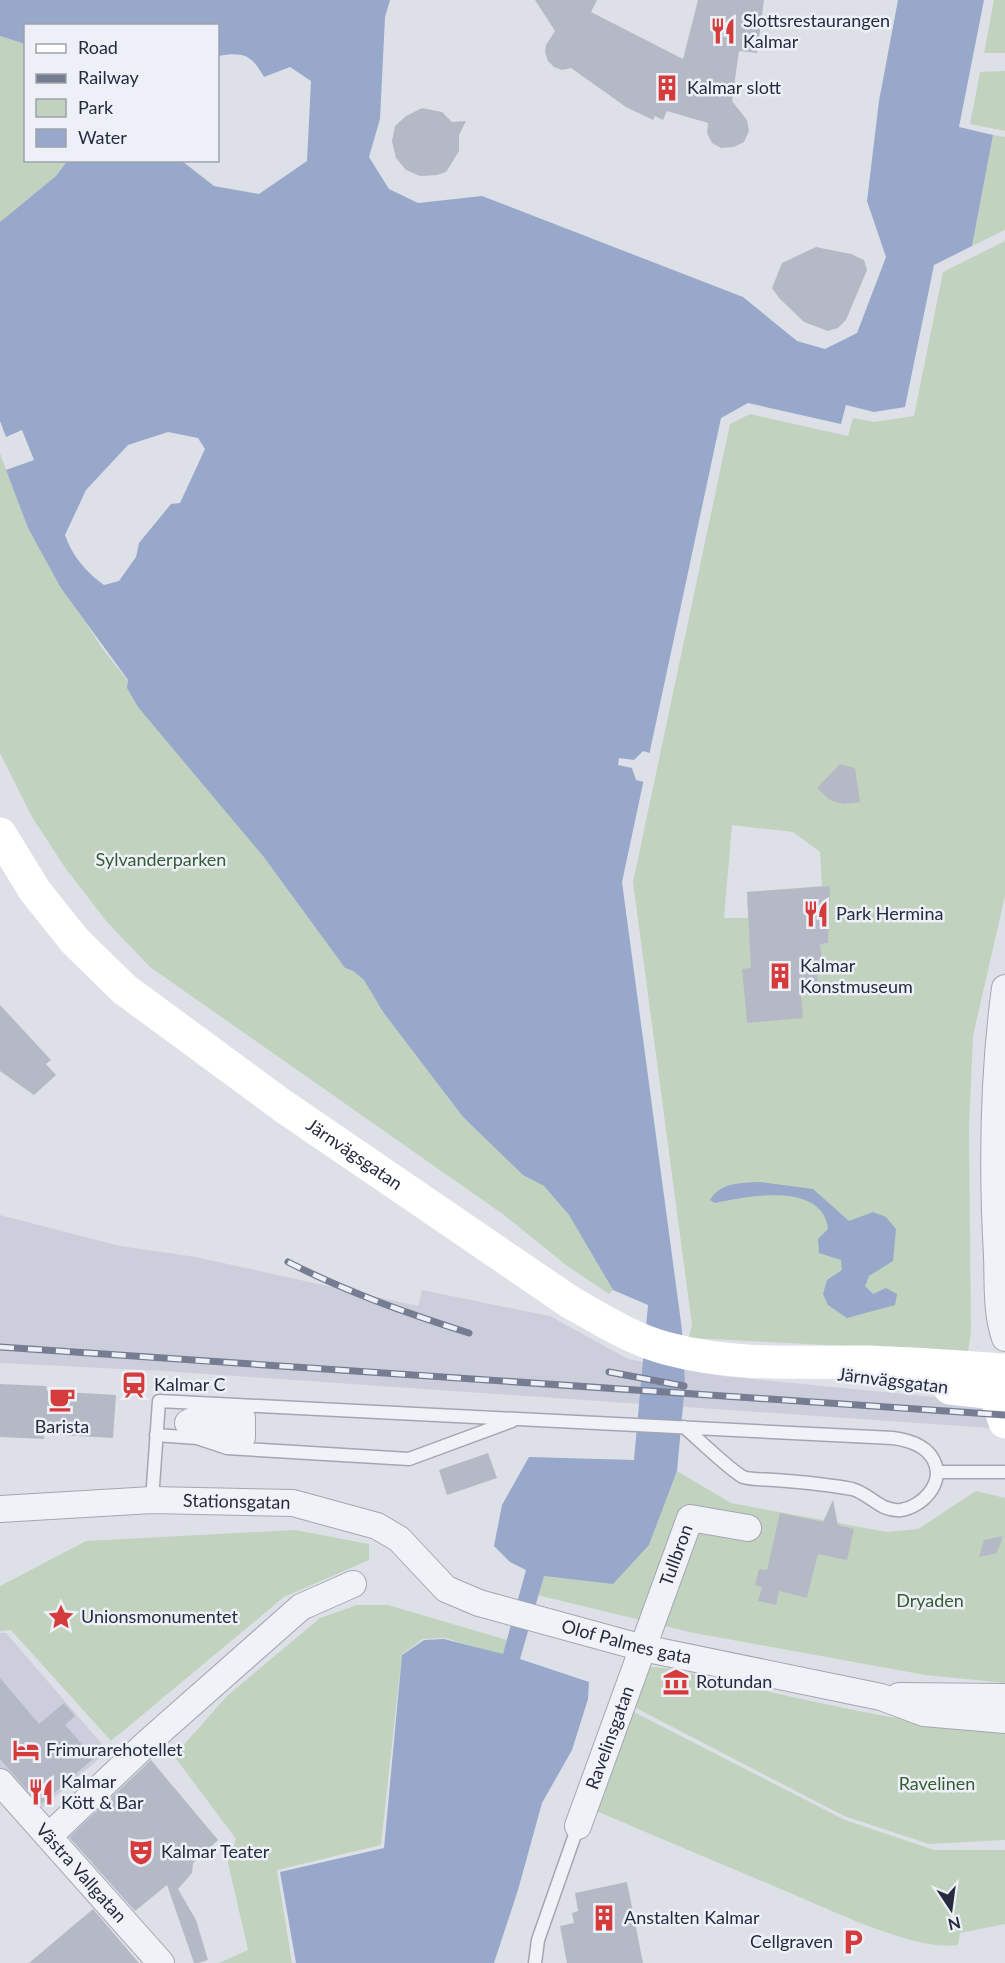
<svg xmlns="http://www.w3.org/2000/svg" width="1005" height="1963" font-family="Lato,sans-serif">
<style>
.built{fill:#cccfdb}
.green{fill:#c1d3bf;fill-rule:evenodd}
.water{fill:#97a8cb;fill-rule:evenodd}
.pier{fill:#dee0e8}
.building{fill:#b5b9c6}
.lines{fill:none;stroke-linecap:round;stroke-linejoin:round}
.lane-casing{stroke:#a3a6b2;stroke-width:15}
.street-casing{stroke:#a3a6b2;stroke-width:28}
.lane{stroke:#f1f2f7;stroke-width:12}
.street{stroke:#f1f2f7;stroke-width:26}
.secondary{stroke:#fff;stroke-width:33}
.rail-casing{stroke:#767d93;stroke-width:7}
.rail{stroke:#edf0f6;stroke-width:4.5;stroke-dasharray:14;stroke-linecap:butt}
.labels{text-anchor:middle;stroke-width:5;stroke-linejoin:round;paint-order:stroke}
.poi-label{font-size:18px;fill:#262c40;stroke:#edf0f6;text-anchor:start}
.park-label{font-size:18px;fill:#345d33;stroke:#edf0f6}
.street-label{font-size:18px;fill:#262c40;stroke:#edf0f6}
</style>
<rect width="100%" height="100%" fill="#dee0e8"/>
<path class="built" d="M 0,1215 L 120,1246 L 196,1257 L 418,1306 L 422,1290 L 550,1316 L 628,1359 L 722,1376 L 1005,1404 L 1005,1429 L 163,1371 L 0,1363 Z
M 0,1633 L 6,1633 L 108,1751 L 35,1814 L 0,1771 Z"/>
<path class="green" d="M 994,0 L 1005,0 L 1005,53 L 984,53 Z
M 0,36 L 25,44 L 26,160 L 67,161 L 56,176 L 0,222 Z
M 1005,71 L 1005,131 L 970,124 L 980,72 Z
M 993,135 L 1005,137 L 1005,230 L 972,246 Z
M 1005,241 L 1005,896 L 973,1036 L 969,1127 L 971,1332 L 968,1352 L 689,1338 L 692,1325 L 633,882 L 730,424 L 750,414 L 848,436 L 853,418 L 874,422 L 914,416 L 943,272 ZM 732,825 L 793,832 L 820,852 L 822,886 L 747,892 L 748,918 L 724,918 Z
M 0,454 L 28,528 L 100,645 L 263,856 L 345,968 L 353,971 L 364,980 L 383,1012 L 463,1117 L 523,1175 L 544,1186 L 569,1215 L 613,1290 L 609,1294 L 566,1265 L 504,1215 L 150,967 L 107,922 L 66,869 L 32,817 L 0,753 Z
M 677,1471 L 731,1503 L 887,1532 L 918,1529 L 976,1491 L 1005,1498 L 1005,1683 L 925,1675 L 694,1633 L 537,1595 L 544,1575 L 613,1583 L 649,1545 Z
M 295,1530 L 369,1544 L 369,1560 L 284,1597 L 111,1741 L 11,1630 L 0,1631 L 0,1586 L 86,1541 Z
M 357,1605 L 388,1605 L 507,1640 L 503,1655 L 445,1638 L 423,1639 L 402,1654 L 381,1845 L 277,1870 L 292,1963 L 219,1963 L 248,1950 L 228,1863 L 236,1839 L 174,1756 L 227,1696 L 320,1618 Z
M 649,1667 L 668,1668 C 778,1693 892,1724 1005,1731 L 1005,1840 L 929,1844 L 844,1816 L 632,1706 Z
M 628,1709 L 845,1820 L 934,1850 L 1005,1850 L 1005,1924 L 960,1933 L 958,1945 C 913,1952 821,1905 776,1887 C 715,1861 654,1836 594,1810 Z"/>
<path class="water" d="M 0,0 L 390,0 L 385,17 L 380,119 L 369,157 L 389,189 L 418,203 L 482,196 L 743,297 L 797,341 L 825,349 L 857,333 L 886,257 L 867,201 L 879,101 L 898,0 L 984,0 L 959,127 L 993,135 L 972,246 L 934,265 L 905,407 L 874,412 L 846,405 L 841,424 L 748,403 L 721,418 L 622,882 L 682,1330 L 685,1384 L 677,1471 L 649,1545 L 613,1584 L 544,1576 L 520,1659 L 589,1682 L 588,1699 L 572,1750 L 542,1803 L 518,1890 L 494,1963 L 296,1963 L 280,1872 L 384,1848 L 402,1655 L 424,1640 L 444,1639 L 503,1654 L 526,1570 L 510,1562 L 494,1546 L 502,1505 L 529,1457 L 634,1460 L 648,1305 L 613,1290 L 569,1215 L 544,1186 L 523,1175 L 463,1117 L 383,1012 L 364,980 L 353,971 L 345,968 L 263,856 L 138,707 L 127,688 L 128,680 L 61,588 L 28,528 L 0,454 L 0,222 L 56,176 L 67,161 L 182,161 L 214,186 L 259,194 L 307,161 L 311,81 L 290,67 L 264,77 C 251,54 243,52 218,56 L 218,26 L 26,26 L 25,44 L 0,36 ZM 168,432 L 198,438 L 205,449 L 180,503 L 171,504 L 139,543 L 136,557 L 119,581 L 104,585 C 85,571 73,557 65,535 L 86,490 L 128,445 Z
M 760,1182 L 813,1189 L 849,1221 L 873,1212 L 886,1217 L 896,1229 L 893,1261 L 869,1276 L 865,1286 L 873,1294 L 886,1288 L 897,1294 L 895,1305 L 847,1318 L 828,1305 L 823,1294 L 827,1280 L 842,1270 L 841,1260 L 819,1253 L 818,1239 L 828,1229 C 823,1181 747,1196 715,1203 L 710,1200 C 721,1182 740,1183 760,1182 Z"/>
<path class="pier" d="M 0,421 L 6,437 L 22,430 L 34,460 L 6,470 L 0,454 Z
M 643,751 L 650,753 L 644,782 L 636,780 L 632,768 L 618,765 L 619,758 L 634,760 Z"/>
<path class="building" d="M 535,0 L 597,0 L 591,12 L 683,59 L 698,0 L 764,0 L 757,53 L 739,51 L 732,101 L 747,120 L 749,131 L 744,142 L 734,147 L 721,148 L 712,143 L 707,133 L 708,123 L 667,111 L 663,120 L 655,116 L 653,120 L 626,107 L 571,68 L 562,70 L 554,67 L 548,61 L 545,52 L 546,45 L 555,31 Z
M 422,108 L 442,112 L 452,122 L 466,121 L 459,135 L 459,151 L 446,172 L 437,175 L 420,176 L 406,170 L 396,158 L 392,141 L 395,126 L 406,116 Z
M 816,247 L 851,254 L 864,260 L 867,270 L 846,320 L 838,328 L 828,331 L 804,322 L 779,298 L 772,288 L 782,263 Z
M 840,764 L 855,768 L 860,802 L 843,804 L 830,800 L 817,788 Z
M 830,886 L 828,943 L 820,944 L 822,963 L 816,964 L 818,984 L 800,985 L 803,1018 L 747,1023 L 742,969 L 751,968 L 747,892 Z
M 0,1005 L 51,1060 L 46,1064 L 56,1075 L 34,1095 L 0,1071 Z
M 0,1384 L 46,1386 L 47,1391 L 116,1395 L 113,1438 L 44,1434 L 44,1439 L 0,1437 Z
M 488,1453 L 497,1478 L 447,1495 L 439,1470 Z
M 833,1500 L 838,1525 L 854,1529 L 847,1560 L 818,1554 L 807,1598 L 779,1591 L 776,1605 L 758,1601 L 762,1587 L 755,1585 L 759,1569 L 767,1570 L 780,1513 L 823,1522 Z
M 1003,1536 L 997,1553 L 979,1557 L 984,1540 Z
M666 1682a10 10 0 1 1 20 0a10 10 0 1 1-20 0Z
M 0,1678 L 39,1724 L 64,1703 L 75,1716 L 65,1725 L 94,1758 L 40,1805 L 0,1759 Z
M 151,1760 L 218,1840 L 193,1863 L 192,1873 L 178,1889 L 196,1920 L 208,1960 L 198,1963 L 194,1963 L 167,1885 L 135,1911 L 69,1837 Z
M 627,1882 L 643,1963 L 567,1963 L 560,1926 L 574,1923 L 572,1913 L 578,1911 L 575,1893 Z
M 93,1909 L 139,1963 L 29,1963 Z"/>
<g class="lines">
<g class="lane-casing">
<path id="lane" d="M 156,1435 L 197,1438 L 227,1448 L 409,1459 L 512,1421
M 937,1472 L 1005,1472
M 152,1500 L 159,1401 L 893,1438 C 908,1440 927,1446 934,1461 C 945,1483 922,1507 901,1510 C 880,1512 869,1493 852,1489 C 826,1484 801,1482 775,1480 C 766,1479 751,1480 743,1477 C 731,1471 697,1438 684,1427
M 535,1963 L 538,1940 L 578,1826"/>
</g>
<g class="street-casing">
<g id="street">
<path d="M 1005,988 C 993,1077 992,1167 997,1256 C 998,1283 996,1312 1005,1338"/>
<path d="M 204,1415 L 242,1418 L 242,1437 L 188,1423 Z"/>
<path id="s1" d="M 0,1509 L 152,1500 L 293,1503 L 377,1526 L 399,1539 L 446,1589 L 479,1603 L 643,1648 L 881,1697 L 924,1713 L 1005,1720"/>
<path d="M 899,1696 L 1005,1697"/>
<path id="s2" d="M 0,1782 L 161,1963"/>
<path id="s3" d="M 578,1826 L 690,1518 L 748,1528"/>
<path d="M 49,1836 L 147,1743 L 301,1607 L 353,1584"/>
</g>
</g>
<use href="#lane" class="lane"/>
<use href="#street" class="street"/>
<g class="secondary">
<path id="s4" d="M 0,834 L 35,891 L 75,941 L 124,989 L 283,1106 L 570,1302 C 602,1320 633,1340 669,1349 C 732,1366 799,1362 864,1362 C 911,1363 958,1367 1005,1370"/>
<path d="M 988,1373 L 1005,1422"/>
<path d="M 950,1388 L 1005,1394"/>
</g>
<g class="rail-casing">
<path id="rail" d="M 288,1262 C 347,1292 406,1313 469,1333
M 0,1347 L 1005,1415
M 609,1372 L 684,1386"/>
</g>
<use href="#rail" class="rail"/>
</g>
<defs>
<g id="restaurant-bare" transform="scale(2.07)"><path d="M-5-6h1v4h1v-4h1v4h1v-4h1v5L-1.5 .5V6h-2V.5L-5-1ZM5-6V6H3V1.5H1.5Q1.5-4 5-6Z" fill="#d63b3b" stroke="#edf0f6" stroke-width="2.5" paint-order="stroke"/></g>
<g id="building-bare" transform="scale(2.07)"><path d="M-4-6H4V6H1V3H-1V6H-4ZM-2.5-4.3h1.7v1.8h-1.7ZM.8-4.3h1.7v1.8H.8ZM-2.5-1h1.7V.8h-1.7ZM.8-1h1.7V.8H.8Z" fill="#d63b3b" stroke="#edf0f6" stroke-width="2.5" paint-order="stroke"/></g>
<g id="station-bare" transform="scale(2.07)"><path d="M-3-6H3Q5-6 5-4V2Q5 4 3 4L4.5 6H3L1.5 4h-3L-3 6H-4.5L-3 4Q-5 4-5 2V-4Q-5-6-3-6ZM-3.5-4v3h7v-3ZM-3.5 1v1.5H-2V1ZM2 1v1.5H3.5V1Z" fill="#d63b3b" stroke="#edf0f6" stroke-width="2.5" paint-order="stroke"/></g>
<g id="cafe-bare" transform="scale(2.07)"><path d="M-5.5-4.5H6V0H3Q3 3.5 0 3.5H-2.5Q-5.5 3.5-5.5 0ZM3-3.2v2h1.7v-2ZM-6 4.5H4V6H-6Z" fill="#d63b3b" stroke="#edf0f6" stroke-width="2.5" paint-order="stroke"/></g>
<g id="sight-bare" transform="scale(2.07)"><path d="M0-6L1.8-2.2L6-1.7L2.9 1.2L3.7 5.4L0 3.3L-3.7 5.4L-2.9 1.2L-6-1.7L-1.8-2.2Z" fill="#d63b3b" stroke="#edf0f6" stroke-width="2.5" paint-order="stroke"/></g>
<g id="museum-bare" transform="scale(2.07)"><path d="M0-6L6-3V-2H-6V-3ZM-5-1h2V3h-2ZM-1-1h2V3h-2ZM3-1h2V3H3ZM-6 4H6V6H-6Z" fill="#d63b3b" stroke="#edf0f6" stroke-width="2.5" paint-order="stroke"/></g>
<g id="hotel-bare" transform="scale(2.07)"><path d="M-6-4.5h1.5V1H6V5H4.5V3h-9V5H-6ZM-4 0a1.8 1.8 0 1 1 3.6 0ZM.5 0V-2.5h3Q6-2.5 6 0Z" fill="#d63b3b" stroke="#edf0f6" stroke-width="2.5" paint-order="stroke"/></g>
<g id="theatre-bare" transform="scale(2.07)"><path d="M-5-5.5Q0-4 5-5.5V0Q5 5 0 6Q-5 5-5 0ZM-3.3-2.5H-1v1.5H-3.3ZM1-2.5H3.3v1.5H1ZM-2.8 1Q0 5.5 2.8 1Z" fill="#d63b3b" stroke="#edf0f6" stroke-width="2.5" paint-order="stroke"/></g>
<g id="parking-bare" transform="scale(2.07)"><path d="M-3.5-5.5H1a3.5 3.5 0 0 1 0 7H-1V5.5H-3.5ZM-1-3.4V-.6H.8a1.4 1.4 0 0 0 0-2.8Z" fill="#d63b3b" stroke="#edf0f6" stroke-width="2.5" paint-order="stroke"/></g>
</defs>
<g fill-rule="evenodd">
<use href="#restaurant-bare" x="723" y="31"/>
<use href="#building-bare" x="667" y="88"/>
<use href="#restaurant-bare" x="816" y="914"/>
<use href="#building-bare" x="780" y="976"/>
<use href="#station-bare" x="134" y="1385"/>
<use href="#cafe-bare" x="62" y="1399"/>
<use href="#sight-bare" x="61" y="1617"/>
<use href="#museum-bare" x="676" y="1682"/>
<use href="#hotel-bare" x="26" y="1750"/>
<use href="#restaurant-bare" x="41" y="1792"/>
<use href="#theatre-bare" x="141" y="1852"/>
<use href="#building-bare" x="604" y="1918"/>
<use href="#parking-bare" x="853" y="1942"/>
</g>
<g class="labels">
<g class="poi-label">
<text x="743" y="27">Slottsrestaurangen<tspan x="743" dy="21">Kalmar</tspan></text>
<text x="687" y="94">Kalmar slott</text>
<text x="836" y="920">Park Hermina</text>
<text x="800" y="972">Kalmar<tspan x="800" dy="21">Konstmuseum</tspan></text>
<text x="154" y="1391">Kalmar C</text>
<text x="62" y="1433" text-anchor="middle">Barista</text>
<text x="81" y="1623">Unionsmonumentet</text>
<text x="696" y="1688">Rotundan</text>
<text x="46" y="1756">Frimurarehotellet</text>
<text x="61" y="1788">Kalmar<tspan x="61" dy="21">Kött &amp; Bar</tspan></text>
<text x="161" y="1858">Kalmar Teater</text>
<text x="624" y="1924">Anstalten Kalmar</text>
<text x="833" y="1948" text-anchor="end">Cellgraven</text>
</g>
<g class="park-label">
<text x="161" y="866">Sylvanderparken</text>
<text x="930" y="1607">Dryaden</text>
<text x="937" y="1790">Ravelinen</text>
</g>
<g class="street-label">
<text dy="6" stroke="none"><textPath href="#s4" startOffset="483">Järnvägsgatan</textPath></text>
<text transform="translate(893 1381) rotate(7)" y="6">Järnvägsgatan</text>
<text dy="6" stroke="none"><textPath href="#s1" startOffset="237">Stationsgatan</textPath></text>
<text dy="6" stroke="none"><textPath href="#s3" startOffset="288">Tullbron</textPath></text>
<text dy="6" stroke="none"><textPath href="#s1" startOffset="663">Olof Palmes gata</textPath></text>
<text dy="6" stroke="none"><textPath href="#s3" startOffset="94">Ravelinsgatan</textPath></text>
<text dy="6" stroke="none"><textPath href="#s2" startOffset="122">Västra Vallgatan</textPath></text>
</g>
</g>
<rect x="24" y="24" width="195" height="138" fill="#edf0f6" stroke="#9da2ad" stroke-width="1.5"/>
<rect x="36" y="44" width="30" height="9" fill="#ffffff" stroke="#9da2ad" stroke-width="1.5"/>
<text x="78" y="54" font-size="18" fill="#262c40">Road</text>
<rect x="36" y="74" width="30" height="9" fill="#767d93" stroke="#9da2ad" stroke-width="1.5"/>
<text x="78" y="84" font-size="18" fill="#262c40">Railway</text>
<rect x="36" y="99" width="30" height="18" fill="#c1d3bf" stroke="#9da2ad" stroke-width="1.5"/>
<text x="78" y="114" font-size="18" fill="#262c40">Park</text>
<rect x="36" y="129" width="30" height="18" fill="#97a8cb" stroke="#9da2ad" stroke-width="1.5"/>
<text x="78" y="144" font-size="18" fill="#262c40">Water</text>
<g transform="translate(951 1909) rotate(167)" stroke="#edf0f6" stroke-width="4.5" paint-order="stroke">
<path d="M0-4.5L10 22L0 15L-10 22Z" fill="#262c40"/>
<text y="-9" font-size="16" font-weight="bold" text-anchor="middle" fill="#262c40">N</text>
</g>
</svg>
